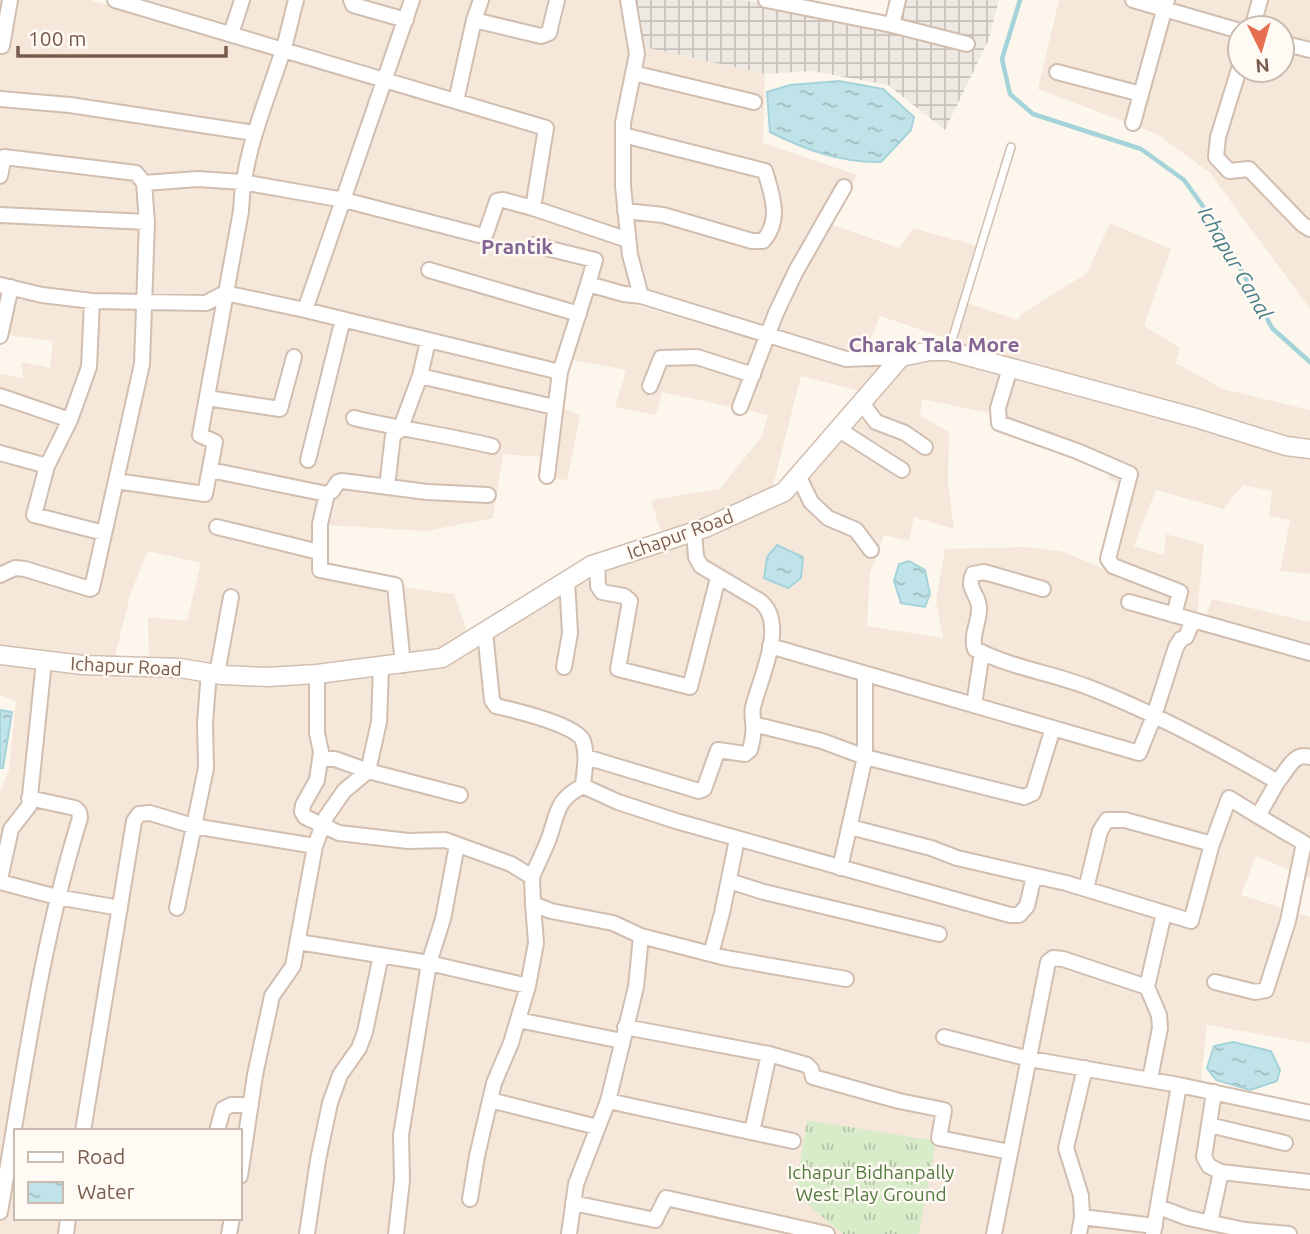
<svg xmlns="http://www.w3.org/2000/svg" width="1310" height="1234" font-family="Ubuntu,sans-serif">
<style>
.residential{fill:#f5e8da;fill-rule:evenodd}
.industrial{fill:url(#industrial-grid)}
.grass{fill:url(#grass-tufts)}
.water{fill:url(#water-ripples);stroke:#a5d3da;stroke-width:2}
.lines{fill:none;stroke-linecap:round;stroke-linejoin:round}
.stream{stroke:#a5d3da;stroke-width:4.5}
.service-casing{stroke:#d1beb0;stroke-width:10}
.minor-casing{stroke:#d1beb0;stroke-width:18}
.tertiary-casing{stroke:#d1beb0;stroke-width:21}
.service{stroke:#fff;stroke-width:7}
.minor{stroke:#fff;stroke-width:14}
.tertiary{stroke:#fff;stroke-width:18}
.labels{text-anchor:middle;stroke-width:5;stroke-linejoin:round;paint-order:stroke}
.street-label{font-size:19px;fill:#7a5c4d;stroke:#fffaf3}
.park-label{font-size:19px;fill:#537a41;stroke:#fffaf3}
.neighbourhood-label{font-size:21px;font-weight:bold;fill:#846695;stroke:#fffaf3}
.water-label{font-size:21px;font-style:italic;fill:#437c86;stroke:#fffaf3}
</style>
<defs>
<pattern id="industrial-grid" width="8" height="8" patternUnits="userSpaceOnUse" patternTransform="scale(1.75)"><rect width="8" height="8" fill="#efe9e4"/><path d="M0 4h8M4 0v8" fill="none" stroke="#c7c0bb"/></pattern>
<pattern id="grass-tufts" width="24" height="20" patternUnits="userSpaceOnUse" patternTransform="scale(1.75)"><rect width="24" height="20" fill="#d8ecc9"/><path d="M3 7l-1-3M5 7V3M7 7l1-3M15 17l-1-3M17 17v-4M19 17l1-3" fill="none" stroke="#b4c2a5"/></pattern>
<pattern id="water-ripples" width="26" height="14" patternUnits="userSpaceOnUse" patternTransform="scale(1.75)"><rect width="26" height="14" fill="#bfe3e8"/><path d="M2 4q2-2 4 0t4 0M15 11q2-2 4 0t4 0" fill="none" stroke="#a0bbbe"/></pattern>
</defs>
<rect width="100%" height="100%" fill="#fdf6ec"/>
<path class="residential" d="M 0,0 L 90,0 L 380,84 L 304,307 L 230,289 L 201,300 L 85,295 L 0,281 Z
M 142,0 L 623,0 L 633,57 L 621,232 L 540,206 L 550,124 Z
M 1059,0 L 1310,0 L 1310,309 L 1210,173 L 1157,134 L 1038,89 ZM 1240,28 L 1282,28 L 1282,70 L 1240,70 Z
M 644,47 L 765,74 L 763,143 L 857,175 L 833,225 L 899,248 L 913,228 L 978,246 L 964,302 L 1019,320 L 1020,315 L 1087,273 L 1110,223 L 1171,249 L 1144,326 L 1180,348 L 1176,363 L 1223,389 L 1310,410 L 1310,574 L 1280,571 L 1290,520 L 1269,516 L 1272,491 L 1243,485 L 1223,509 L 1156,490 L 1134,546 L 1164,555 L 1166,534 L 1204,544 L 1197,615 L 1182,611 L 1183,590 L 1113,560 L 1134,489 L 1108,479 L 1114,460 L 1005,422 L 1004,410 L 1014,361 L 880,316 L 863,358 L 644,291 L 635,255 L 630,165 L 630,123 Z
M 389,86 L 541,132 L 529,212 L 625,249 L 636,291 L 586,280 L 558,366 L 311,307 Z
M 15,292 L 230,300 L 348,325 L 556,378 L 552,404 L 580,415 L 567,480 L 542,477 L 542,457 L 503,454 L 493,518 L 426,531 L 326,525 L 318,576 L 454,594 L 469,637 L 440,656 L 271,675 L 149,663 L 148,617 L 187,621 L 201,563 L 148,551 L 131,592 L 114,660 L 0,650 L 0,374 L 23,378 L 22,362 L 50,368 L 53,341 L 7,335 Z
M 591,292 L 854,369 L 888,364 L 864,392 L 801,376 L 772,490 L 701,527 L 661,532 L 651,500 L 720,489 L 762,436 L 768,415 L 662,392 L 656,415 L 615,407 L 626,370 L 573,360 Z
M 952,357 L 1003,370 L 989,413 L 922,399 L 920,416 L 949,432 L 948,482 L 954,529 L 914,517 L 909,541 L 884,535 L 870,573 L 867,626 L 943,638 L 936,601 L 945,549 L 1024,547 L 1061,551 L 1172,597 L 1168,619 L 1310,659 L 1310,878 L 1256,856 L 1241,895 L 1310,917 L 1310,1043 L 1207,1025 L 1201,1080 L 1310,1107 L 1310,1234 L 0,1234 L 0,791 L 9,770 L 16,701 L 0,695 L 0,662 L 121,675 L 191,675 L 261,688 L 445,668 L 499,629 L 563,592 L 605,572 L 790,497 L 905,362 ZM 16,1131 L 240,1131 L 240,1218 L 16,1218 Z
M 1212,599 L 1310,622 L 1310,650 L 1205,619 Z"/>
<path class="industrial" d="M 634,0 L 744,0 L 894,28 L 901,0 L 999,0 L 988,41 L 945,130 L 888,85 L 812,71 L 765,74 L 644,47 Z"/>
<path class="grass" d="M 807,1120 L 936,1141 L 919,1234 L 843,1234 L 795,1194 Z"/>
<path class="water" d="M 839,81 L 883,89 L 914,117 L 911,130 L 881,162 C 841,163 806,150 770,132 L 767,92 L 790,85 Z
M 777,545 L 803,557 L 801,578 L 788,588 L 764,578 L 767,557 Z
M 909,561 L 925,570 L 930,594 L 925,607 L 901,603 L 894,581 L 899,564 Z
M 0,710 L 12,712 L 3,768 L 0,768 Z
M 1233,1042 L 1271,1051 L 1280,1070 L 1277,1081 L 1250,1090 L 1216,1080 L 1207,1068 L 1214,1046 Z"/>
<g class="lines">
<path class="stream" d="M 1020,0 L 1002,59 L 1010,94 L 1033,114 L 1141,149 L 1184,180 L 1220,230 L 1272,328 L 1310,362"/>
<g class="service-casing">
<path id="service" d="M 949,350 L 1011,147"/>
</g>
<g class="minor-casing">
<path id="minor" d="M 115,0 L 546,128 L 533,208 L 628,240
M 351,0 L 353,5 L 406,20
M 628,0 L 637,54 L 623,123 L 623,186 L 630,255 L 641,296 L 846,359 L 901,357
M 766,0 L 892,25 L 967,44
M 1133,0 L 1240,31
M 474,20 L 541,36 L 549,33 L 557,0
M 892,25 L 898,0
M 1252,28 L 1260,0
M 231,34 L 242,0
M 1282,43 L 1310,50
M 0,46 L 2,46 L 10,0
M 1240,66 L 1218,137 L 1216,157 L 1229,171 L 1249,169 L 1302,224 L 1310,229
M 1057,72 L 1141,94
M 633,73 L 754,102
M 0,99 L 70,105 L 254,133
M 456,101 L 474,20 L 481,0
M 1133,123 L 1167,0
M 623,135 L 765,171 C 772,195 782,220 763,241 L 752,241 L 663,215 L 625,211
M 0,176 L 4,157 L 136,173 L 144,183 L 147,222 L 142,364 L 92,588 L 90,589 L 25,569 L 15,568 L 0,575
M 144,183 L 198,179 L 242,182 L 344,200 L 479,235 L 486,233 L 497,201 L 503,200 L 533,208
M 0,215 L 147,222
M 534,245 L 595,260 L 588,284
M 429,270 L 579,314
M 0,285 L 42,295 L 92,301 L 206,303 L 225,293 L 305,310 L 560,372 L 588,284 L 624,294 L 641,296
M 92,301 L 89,367 L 70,420 L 47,466 L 34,515 L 104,533
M 305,310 L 412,0
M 0,336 L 11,287
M 1010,368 L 998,408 L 999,423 L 1077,451 L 1130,474 L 1108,559 L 1113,566 L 1180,592 L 1174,615
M 420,376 L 554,407
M 650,386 L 661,358 L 697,357 L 753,375
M 0,396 L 70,420
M 207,398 L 280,409 L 294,357
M 862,403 L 876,422 L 905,433 L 925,447
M 740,407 L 776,313 L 796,271 L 844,187
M 354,418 C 400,429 446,435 492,446
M 838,429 L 902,470
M 0,453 L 47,466
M 308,460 L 343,319
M 210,470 L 327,494 L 332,491 L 338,482 L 342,481 L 427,492 L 488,495
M 798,475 L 811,502 L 828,518 L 856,530 L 871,550
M 547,476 L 560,372
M 116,481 L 205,494 L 215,442 L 200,435 L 241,211 C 243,154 265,106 282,53 C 288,36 291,18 296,0
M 387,487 L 393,435 L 400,430 L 420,376 L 428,341
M 327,494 L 320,524 L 320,570 L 395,585 L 403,665
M 217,527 L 319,552
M 597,563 L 598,586 L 602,592 L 624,596 L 630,601 L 618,669 L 690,687 L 718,578
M 1043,589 L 984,572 L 973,574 C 966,590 979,594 979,608 C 980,621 970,636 975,649 C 1009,667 1051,673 1088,687 C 1153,712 1216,746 1276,781 L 1279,780 C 1288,769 1294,752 1310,757
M 1129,602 L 1310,653
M 485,632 L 492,700 L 496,706 C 513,710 578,725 583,741 C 588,756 584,771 583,786
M 770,646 L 1139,753 L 1154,716 L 1176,647 L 1181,639 L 1186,637 L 1193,620
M 564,667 L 570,633 L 567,580
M 217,674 L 231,597
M 317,674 L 317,733 L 321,752 L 317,780 L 303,805 L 302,812 L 305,817 L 339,833 L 408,841 L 445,840 L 511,864 L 532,877 L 533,904 L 551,911 L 613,923 L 641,936 L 726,958 L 846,979
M 974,705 L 982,652
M 753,724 L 822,741 L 865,757 L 1024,797 L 1033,793 L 1053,728
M 586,757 L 699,791 L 704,789 L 718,750 L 745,754 L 750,750 C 751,745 753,740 753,734 C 755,725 751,716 753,707 C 760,678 788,623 760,601 L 701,566 L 696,557 L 694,531
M 320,759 L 335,759 L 368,771 L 460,795
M 850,827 L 931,848 L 957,858 L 1066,883 L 1191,921 L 1212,844 L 1229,798 L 1258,816 L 1278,781
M 840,868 L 865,757 L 865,674
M 532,877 C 537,865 543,853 548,841 C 558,814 555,800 583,786 L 618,802 L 676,821 L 1010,915 L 1019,915 L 1027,906 L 1034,876
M 0,879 L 11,829 L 29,806 L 44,661
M 729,881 L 764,892 L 939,934
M 0,882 L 57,897 L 120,908
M 1086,889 L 1100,831 L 1107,820 L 1125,820 L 1212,844
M 177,908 L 206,768 L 205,723 L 209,671
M 298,942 L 429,963 L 528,986
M 711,954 L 722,913 L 737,839
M 1215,982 L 1255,992 L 1266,990 L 1288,921 L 1304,843 L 1258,816
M 1147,987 L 1159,1015 L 1160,1028 L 1150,1079
M 518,1020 L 622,1041
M 625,1027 L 769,1054 L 807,1065 L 811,1069 L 813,1077 L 899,1101 L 944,1110 L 939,1138 L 1010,1152
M 944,1037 L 1030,1059 L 1179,1085 L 1153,1234
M 1179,1085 L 1310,1113
M 1214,1092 L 1204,1157 L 1209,1166 L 1221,1172 L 1310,1182
M 490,1100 L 597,1127
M 608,1101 L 793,1141
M 1209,1125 L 1285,1143
M 83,1131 L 134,821 L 139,814 L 150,813 L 193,826 L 315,846
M 217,1131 L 223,1109 L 231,1105 L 251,1105
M 752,1132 L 769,1054
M 240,1176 L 255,1075 L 272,996 L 293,966 L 315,846 L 326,817 L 344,791 L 368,771 L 379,722 L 381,667
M 470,1199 L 477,1156 L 494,1083 L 511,1043 L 528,986 L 536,943 L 533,904
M 573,1203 L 655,1220 L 666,1198 L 827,1234
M 1159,1207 L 1188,1218 L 1245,1230 L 1289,1234
M 0,1212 C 23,1080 40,947 80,818 L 79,812 L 75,808 L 29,798
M 1082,1217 L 1155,1226
M 1210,1222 L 1221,1172
M 66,1234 L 68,1218
M 229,1234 L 232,1218
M 307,1234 L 318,1160 L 330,1103 L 340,1075 L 359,1048 L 365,1032 L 381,955
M 396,1234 L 402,1180 L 401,1135 L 429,963 L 443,919 L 457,845
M 569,1234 L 576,1184 L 608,1101 L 636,987 L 641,936
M 994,1234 L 1048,962 L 1053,958 L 1063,959 L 1147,987 L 1164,913
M 1079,1234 L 1082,1217 L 1081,1196 L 1066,1148 L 1085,1068"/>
</g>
<g class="tertiary-casing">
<path id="tertiary" d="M 0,655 L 83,665 L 180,668 L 222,675 L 268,677 L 317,674 L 442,658 L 592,565 L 705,528 L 784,492 L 901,357 L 930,351 L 949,351 L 1196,418 L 1286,446 L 1310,449"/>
</g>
<use href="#service" class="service"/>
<use href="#minor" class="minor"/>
<use href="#tertiary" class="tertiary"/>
</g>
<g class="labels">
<g class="street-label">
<text transform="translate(680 534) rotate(-20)" y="7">Ichapur Road</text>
<text transform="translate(126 666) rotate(3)" y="7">Ichapur Road</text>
</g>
<g class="park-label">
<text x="871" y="1179">Ichapur Bidhanpally<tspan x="871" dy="22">West Play Ground</tspan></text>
</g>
<g class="neighbourhood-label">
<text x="517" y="254">Prantik</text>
<text x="934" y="352">Charak Tala More</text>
</g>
<g class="water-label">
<text transform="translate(1235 263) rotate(60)" y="7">Ichapur Canal</text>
</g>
</g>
<rect x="14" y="1129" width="228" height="91" fill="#fffaf3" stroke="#cabbb1" stroke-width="2"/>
<rect x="28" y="1152" width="35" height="10" fill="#ffffff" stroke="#cabbb1" stroke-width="2"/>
<text x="77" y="1164" font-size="21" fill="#7a5c4d">Road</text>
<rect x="28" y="1182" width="35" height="21" fill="url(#water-ripples)" stroke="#cabbb1" stroke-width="2"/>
<text x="77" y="1199" font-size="21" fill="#7a5c4d">Water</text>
<g transform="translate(1261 49) rotate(175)"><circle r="33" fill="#fffaf3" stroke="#cabbb1" stroke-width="2"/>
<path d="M0-5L12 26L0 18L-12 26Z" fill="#e76f51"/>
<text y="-10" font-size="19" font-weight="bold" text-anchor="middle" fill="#7a5c4d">N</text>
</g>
<path d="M18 46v10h208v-10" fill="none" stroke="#7a5c4d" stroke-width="3.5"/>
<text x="28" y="46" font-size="21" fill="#7a5c4d" stroke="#fffaf3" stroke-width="5" paint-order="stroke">100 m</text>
</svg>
